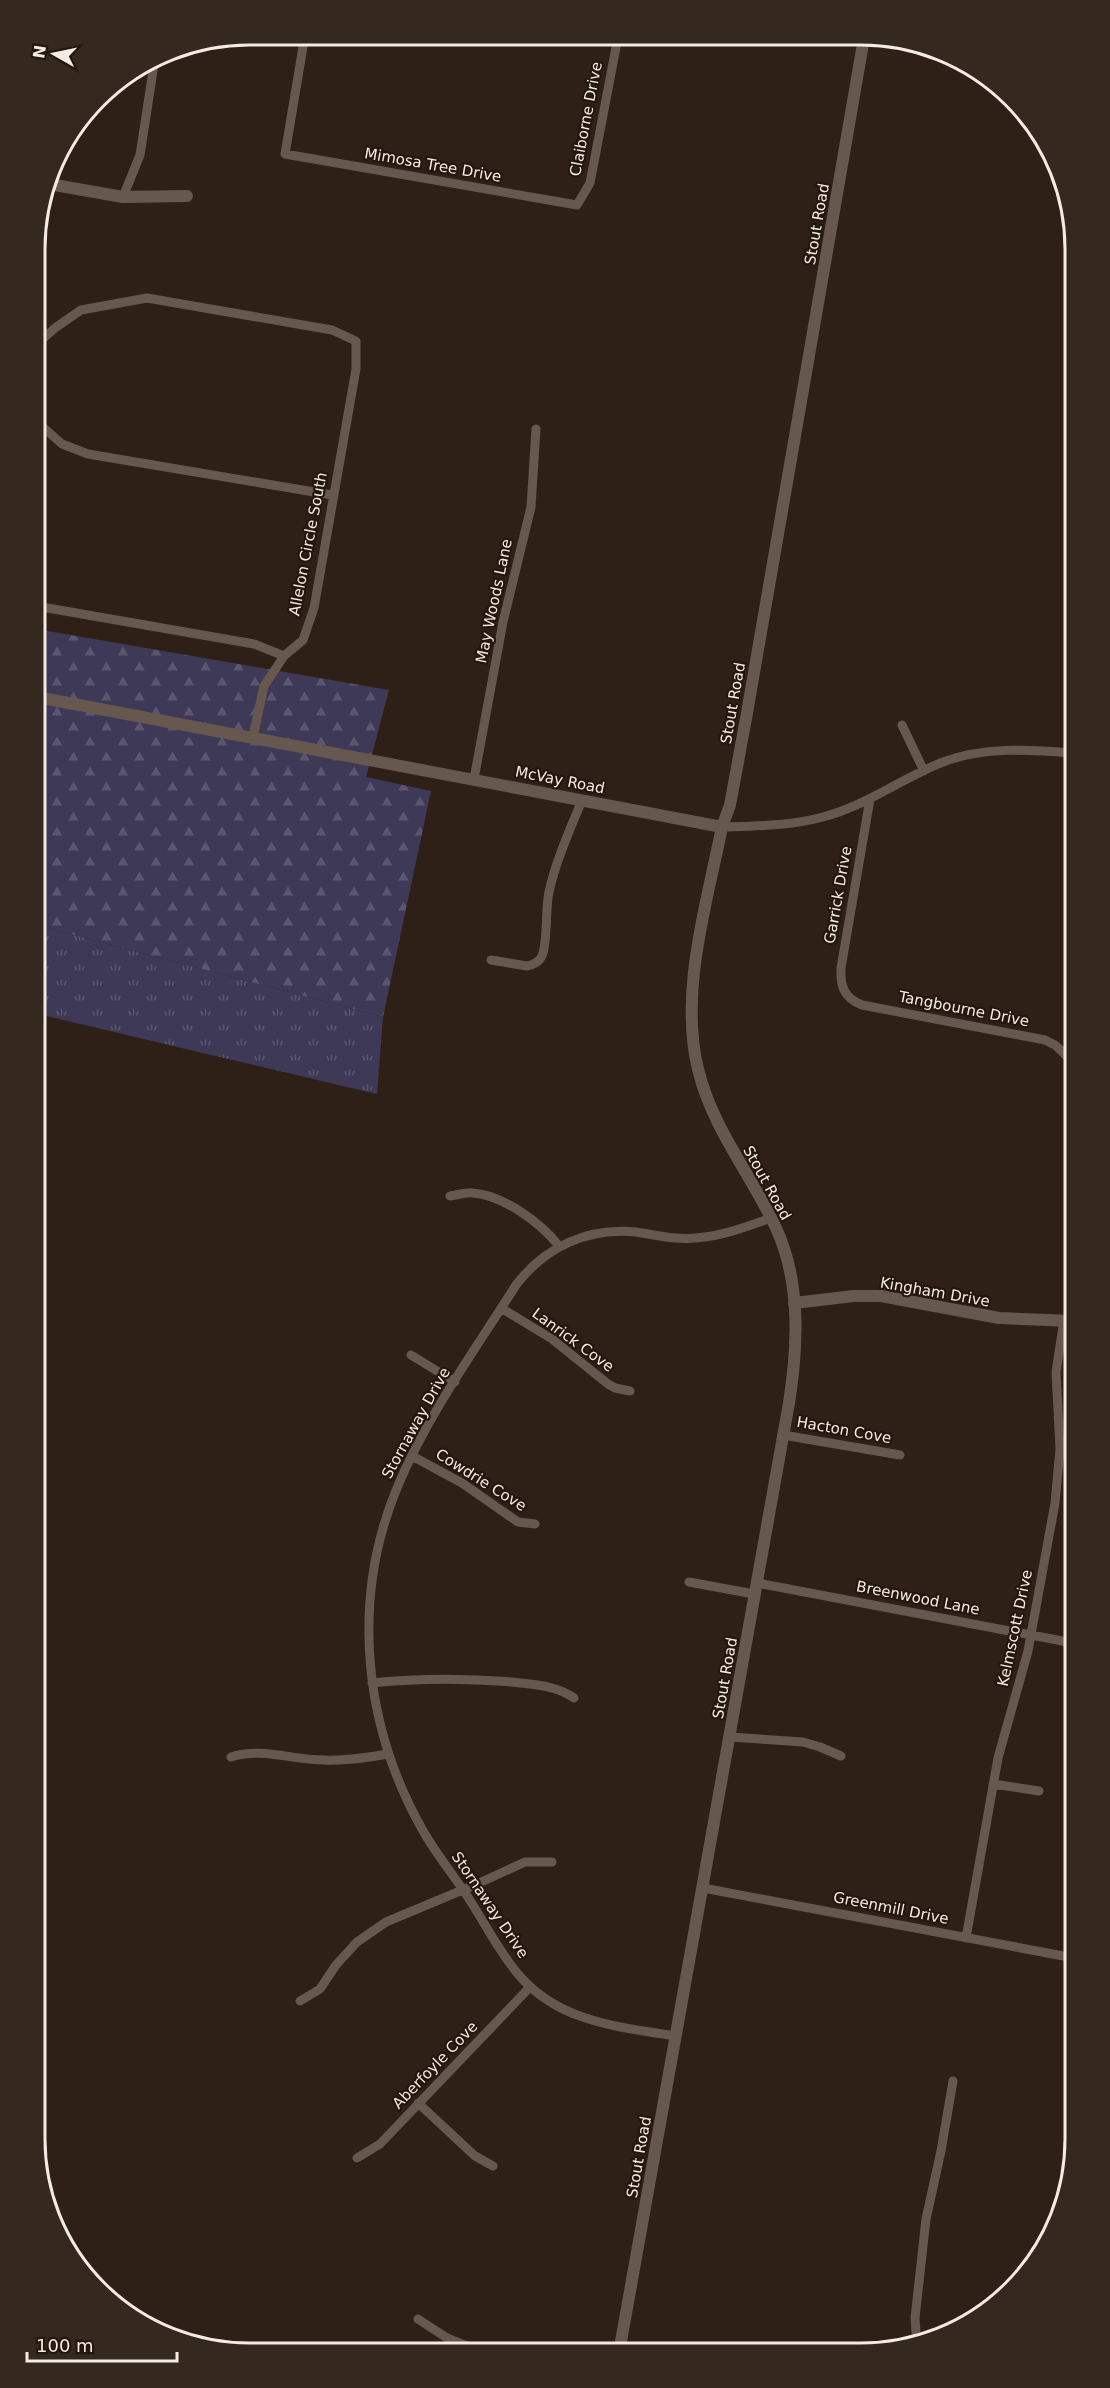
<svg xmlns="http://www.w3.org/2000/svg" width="1110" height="2388" font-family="'DejaVu Sans',sans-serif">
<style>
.grass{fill:url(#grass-tufts)}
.forest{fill:url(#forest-firs)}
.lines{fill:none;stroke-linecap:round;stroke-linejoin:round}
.minor{stroke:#66584e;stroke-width:9}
.tertiary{stroke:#66584e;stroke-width:12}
.labels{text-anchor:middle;stroke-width:4.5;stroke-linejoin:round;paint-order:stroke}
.street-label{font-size:15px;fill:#f5ebe5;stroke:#24170e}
.rim{fill:none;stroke:#f5ebe5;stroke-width:3}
</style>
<defs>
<pattern id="grass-tufts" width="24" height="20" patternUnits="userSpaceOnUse" patternTransform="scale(1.5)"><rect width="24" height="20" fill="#3e3957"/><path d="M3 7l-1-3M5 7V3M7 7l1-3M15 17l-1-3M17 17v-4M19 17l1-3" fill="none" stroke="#5a566f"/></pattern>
<pattern id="forest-firs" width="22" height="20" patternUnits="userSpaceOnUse" patternTransform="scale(1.5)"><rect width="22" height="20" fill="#3e3957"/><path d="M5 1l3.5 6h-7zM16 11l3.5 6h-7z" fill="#5a566f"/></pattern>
</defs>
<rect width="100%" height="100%" fill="#2e2017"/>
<path class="grass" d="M 37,925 L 383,1017 L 377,1094 L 38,1014 Z"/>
<path class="forest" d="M 36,629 L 389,690 L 366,777 L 431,791 L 383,1017 L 37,925 Z"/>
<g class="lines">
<path class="minor" d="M 305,35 L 285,154 L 577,205 L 590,183 L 618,37
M 123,197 L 140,155 L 155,58
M 35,346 L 55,328 L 81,310 L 147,298 L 332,330 L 356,341 L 356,369 L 314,608 L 303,640 L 284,656 L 264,686 L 253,737
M 36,421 L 62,444 L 88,454 L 332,495
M 36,606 L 254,644 L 284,656
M 902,725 L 924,771
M 474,779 L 503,622 L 531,507 L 536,429
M 870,799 L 841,968 C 840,986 844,998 862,1005 L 1045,1040 L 1055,1045 L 1071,1060
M 722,827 C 756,826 790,826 823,817 C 866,806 902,778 943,762 C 982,747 1029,749 1070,753
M 491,960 L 527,966 C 533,965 539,962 542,956 C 548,942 545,910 549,892 C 556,860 570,830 582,800
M 450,1196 C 458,1195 465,1192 473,1193 C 503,1195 541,1223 559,1246
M 501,1308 L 552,1339 L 608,1384 L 615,1388 L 630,1391
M 411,1355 L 455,1382
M 783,1435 L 900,1455
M 412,1456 L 462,1483 L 518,1522 L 535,1524
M 689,1582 L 754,1594
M 757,1583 L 1073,1643
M 372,1683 C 421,1678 463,1678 512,1682 C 535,1685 555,1685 574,1698
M 730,1737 L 803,1742 L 820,1747 L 841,1756
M 231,1757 C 260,1747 293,1760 323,1760 C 345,1761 366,1758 388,1754
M 993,1784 L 1039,1791
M 703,1888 L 1074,1958
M 966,1938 L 998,1758 L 1028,1651 L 1055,1503 L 1060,1449 L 1056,1372 L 1064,1320
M 300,2001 L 320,1989 L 336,1965 L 357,1942 L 386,1922 L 477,1884 L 525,1862 L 552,1862
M 676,2036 C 618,2027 558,2022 518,1974 C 496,1948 481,1915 461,1887 C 448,1868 433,1849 422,1829 C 363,1724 351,1599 397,1488 C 426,1417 475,1350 516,1285 C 545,1247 588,1227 636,1232 C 656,1235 675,1240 696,1238 C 722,1236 746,1227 771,1218
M 418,2103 L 475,2156 L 493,2166
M 357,2158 L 380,2144 L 530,1987
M 418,2319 L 447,2338 L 472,2348
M 917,2346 L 915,2318 L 926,2219 L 941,2151 L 953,2081"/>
<path class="tertiary" d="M 49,184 L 123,197 L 187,196
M 37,697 L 722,827
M 794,1303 L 854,1296 L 881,1296 L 999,1318 L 1072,1321
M 620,2347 L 789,1403 C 798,1346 801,1282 776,1228 C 751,1174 712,1128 698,1069 C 679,992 707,903 722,827 L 730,805 L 747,713 L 864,38"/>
</g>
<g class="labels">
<g class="street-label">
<text transform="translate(586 119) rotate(-79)" y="5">Claiborne Drive</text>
<text transform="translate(433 165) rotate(10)" y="5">Mimosa Tree Drive</text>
<text transform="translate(817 224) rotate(-80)" y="5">Stout Road</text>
<text transform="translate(308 544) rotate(-79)" y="5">Allelon Circle South</text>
<text transform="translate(494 601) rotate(-78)" y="5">May Woods Lane</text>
<text transform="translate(733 703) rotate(-80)" y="5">Stout Road</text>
<text transform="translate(560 780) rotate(11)" y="5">McVay Road</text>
<text transform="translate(838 895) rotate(-80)" y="5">Garrick Drive</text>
<text transform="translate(964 1009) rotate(11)" y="5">Tangbourne Drive</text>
<text transform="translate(767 1183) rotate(61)" y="5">Stout Road</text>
<text transform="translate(935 1292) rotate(10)" y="5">Kingham Drive</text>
<text transform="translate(573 1340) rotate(36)" y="5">Lanrick Cove</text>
<text transform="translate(416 1423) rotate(-61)" y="5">Stornaway Drive</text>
<text transform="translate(844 1430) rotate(10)" y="5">Hacton Cove</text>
<text transform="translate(481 1480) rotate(32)" y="5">Cowdrie Cove</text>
<text transform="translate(918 1598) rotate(11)" y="5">Breenwood Lane</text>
<text transform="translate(1015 1628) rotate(-78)" y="5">Kelmscott Drive</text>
<text transform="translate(725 1678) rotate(-80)" y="5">Stout Road</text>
<text transform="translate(490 1905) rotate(56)" y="5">Stornaway Drive</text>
<text transform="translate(891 1908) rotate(11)" y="5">Greenmill Drive</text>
<text transform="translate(435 2065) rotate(-46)" y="5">Aberfoyle Cove</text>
<text transform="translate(639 2157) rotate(-80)" y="5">Stout Road</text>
</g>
</g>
<path d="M0 0H1110V2388H0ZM249 45H861A204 204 0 0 1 1065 249V2139A204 204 0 0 1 861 2343H249A204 204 0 0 1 45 2139V249A204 204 0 0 1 249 45Z" fill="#35281f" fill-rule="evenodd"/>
<path class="rim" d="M249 45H861A204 204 0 0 1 1065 249V2139A204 204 0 0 1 861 2343H249A204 204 0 0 1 45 2139V249A204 204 0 0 1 249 45Z"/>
<g transform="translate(54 54) rotate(279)" stroke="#24170e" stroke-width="4.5" paint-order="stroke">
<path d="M0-4.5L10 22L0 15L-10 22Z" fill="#f5ebe5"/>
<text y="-9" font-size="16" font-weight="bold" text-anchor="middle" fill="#f5ebe5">N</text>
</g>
<path d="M27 2352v9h150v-9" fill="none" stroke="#f5ebe5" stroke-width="3"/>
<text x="36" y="2352" font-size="18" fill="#f5ebe5" stroke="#24170e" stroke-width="4.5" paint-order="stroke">100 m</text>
</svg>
